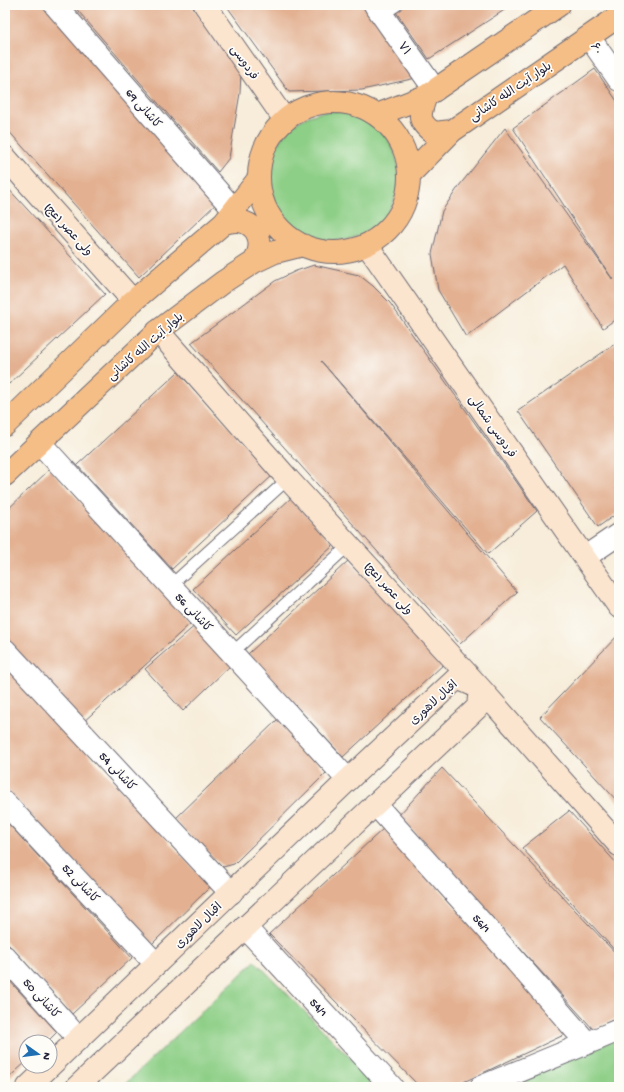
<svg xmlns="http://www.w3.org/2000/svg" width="624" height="1092" font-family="'Gochi Hand','Playpen Sans Arabic',sans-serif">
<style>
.green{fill:#8ecf87;stroke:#587861}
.building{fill:#e3b192}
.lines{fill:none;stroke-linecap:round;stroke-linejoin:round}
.lane-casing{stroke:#6d6973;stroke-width:13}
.street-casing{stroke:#6d6973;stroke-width:24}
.secondary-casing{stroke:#6d6973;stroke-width:24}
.primary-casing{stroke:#6d6973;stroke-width:24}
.lane{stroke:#fff;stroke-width:11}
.street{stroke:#fff;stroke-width:22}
.secondary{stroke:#fbe5cf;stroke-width:22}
.primary{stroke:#f6be87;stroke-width:22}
.labels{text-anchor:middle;stroke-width:3.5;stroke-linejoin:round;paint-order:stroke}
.street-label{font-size:12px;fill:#22223b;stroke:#fdfcf7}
</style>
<rect width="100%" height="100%" fill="#fdfcf7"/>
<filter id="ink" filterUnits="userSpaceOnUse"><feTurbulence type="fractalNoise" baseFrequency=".025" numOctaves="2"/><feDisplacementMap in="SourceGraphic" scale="8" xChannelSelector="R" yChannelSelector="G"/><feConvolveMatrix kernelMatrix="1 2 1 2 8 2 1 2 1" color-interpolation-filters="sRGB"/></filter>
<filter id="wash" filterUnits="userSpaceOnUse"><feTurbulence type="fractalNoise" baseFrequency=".012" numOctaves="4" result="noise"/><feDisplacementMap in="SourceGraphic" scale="16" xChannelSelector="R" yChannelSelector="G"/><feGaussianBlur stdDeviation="0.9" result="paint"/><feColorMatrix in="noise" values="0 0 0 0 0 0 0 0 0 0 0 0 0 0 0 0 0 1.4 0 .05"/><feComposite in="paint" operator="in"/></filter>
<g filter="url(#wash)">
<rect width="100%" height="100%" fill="#f7edda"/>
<path class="green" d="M269 176a65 65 0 1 1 130 0a65 65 0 1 1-130 0Z
M 255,961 L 379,1087 L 122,1087 Z
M 619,1038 L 619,1087 L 498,1087 Z"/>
<g id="blocks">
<path class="building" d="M 5,5 L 47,5 L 219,201 L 139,277 L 5,127 Z
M 73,5 L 191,5 L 241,73 L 240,93 L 229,158 L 218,172 Z
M 226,5 L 365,5 L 416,78 L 362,90 L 289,92 Z
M 391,5 L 512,5 L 429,59 Z
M 595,69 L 619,104 L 619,317 L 603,328 L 563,264 L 466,337 L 438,290 L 432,254 L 442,211 L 459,186 L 505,128 L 613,280 L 513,128 Z
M 5,185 L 105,294 L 9,384 L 5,379 Z
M 314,265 L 359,275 L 373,286 L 390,303 L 537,511 L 488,554 L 321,361 L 517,592 L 460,644 L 191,343 L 275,281 L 296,271 Z
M 619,341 L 619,512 L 598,527 L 518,411 Z
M 178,372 L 273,475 L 172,569 L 77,465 Z
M 50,469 L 191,623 L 81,724 L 5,640 L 5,512 Z
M 291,498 L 334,545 L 236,635 L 193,589 Z
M 349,560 L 444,664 L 343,757 L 248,654 Z
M 198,623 L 233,663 L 183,711 L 145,669 Z
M 619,634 L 619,803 L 540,717 Z
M 5,663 L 210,887 L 152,944 L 5,788 Z
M 278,719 L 326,773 L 234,864 L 223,867 L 174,820 Z
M 442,768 L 619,957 L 619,1017 L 593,1029 L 399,815 Z
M 569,811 L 619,866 L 619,955 L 522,848 Z
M 5,820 L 132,958 L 72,1014 L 5,941 Z
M 384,828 L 568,1033 L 453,1087 L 420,1087 L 269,934 Z
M 5,976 L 57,1032 L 47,1042 L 26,1042 L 26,1062 L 5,1081 Z"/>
</g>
</g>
<g filter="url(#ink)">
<use href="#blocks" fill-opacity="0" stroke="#6d6973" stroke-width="1"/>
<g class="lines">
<g class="lane-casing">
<path id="lane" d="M 382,15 L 397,5
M 170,586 L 288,479
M 232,653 L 349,545"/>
</g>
<g class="street-casing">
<path id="street" d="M 55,5 L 234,210
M 375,5 L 435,90
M 589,37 L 619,80
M 40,443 L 348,780
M 585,557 L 619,534
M 5,650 L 231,893
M 5,803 L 156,964
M 375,804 L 499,942 L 587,1043
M 245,927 L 392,1087
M 5,957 L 79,1039
M 481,1087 L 619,1030"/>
</g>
<g class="secondary-casing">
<path id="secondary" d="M 205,5 L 285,120
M 5,157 L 133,301
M 367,245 L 619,607
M 158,331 L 288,479 L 480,688 L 619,845
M 28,1087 L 348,780 L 457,678 L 480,688 L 478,707 L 77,1087"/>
</g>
<g class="primary-casing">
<path id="primary" d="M 426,96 C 419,114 417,122 434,133 L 452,131
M259 177a75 75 0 1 1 150 0a75 75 0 1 1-150 0Z
M 377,115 L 426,96 L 559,5
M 409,175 L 452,131 L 619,16
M 224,223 C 252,214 269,238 254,262
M 5,425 L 133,301 L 224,223 L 259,178
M 5,475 L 158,331 L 223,282 L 254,262 L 275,252 L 303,245"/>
</g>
<use href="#lane" class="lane"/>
<use href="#street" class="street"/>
<use href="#secondary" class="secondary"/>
<use href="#primary" class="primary"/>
</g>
</g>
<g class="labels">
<g class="street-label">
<text transform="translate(405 48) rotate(55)" y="4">۷۱</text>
<text transform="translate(597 48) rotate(55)" y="4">۶۰</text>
<text transform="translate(245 62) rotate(55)" y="4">فردوسی</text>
<text transform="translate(510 91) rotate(-34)" y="4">بلوار آیت الله کاشانی</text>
<text transform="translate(144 108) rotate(49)" y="4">کاشانی 69</text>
<text transform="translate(69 229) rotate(48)" y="4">ولی عصر (عج)</text>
<text transform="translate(145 346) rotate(-41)" y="4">بلوار آیت الله کاشانی</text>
<text transform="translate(493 426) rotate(55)" y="4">فردوسی شمالی</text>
<text transform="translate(389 588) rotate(48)" y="4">ولی عصر (عج)</text>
<text transform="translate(194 612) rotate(47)" y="4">کاشانی 56</text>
<text transform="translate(433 702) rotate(-42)" y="4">اقبال لاهوری</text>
<text transform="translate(118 771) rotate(47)" y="4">کاشانی 54</text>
<text transform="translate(81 883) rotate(47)" y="4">کاشانی 52</text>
<text transform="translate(482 923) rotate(48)" y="4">56/1</text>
<text transform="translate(198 925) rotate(-44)" y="4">اقبال لاهوری</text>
<text transform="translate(42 998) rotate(48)" y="4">کاشانی 50</text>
<text transform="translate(319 1007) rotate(47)" y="4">54/1</text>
</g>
</g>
<rect width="624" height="1092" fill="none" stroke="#fdfcf7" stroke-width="20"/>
<g transform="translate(38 1054) rotate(104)"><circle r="19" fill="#fdfcf7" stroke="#a5a5ac"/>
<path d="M0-3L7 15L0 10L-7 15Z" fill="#1f6fb2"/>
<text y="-6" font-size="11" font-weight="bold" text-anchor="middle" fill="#22223b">N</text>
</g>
</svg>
